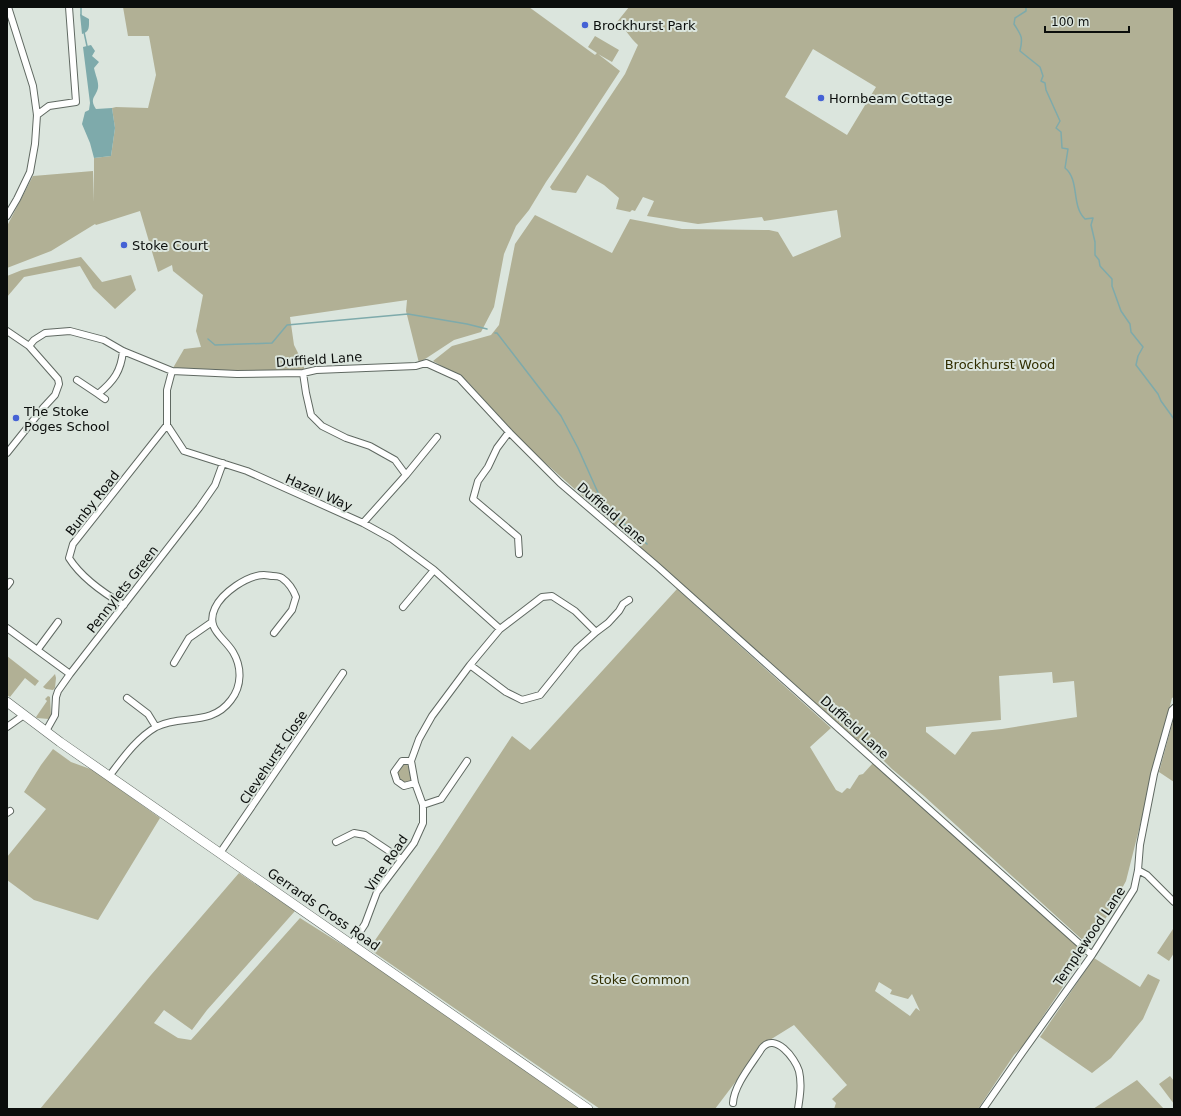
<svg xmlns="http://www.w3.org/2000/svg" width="1181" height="1116" font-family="'DejaVu Sans',sans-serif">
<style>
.green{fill:#b1b095;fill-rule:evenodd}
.water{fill:#7eaaab}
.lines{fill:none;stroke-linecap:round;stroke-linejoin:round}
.stream{stroke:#7eaaab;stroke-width:1.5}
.minor-casing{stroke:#606962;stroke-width:8}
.secondary-casing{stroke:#606962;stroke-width:10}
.minor{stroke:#fff;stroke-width:6}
.secondary{stroke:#fff;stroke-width:9}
.poi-dot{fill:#4562d5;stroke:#dbe5dd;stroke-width:1.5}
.labels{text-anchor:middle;stroke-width:4;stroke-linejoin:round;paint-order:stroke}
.poi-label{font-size:13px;fill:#0b0e0c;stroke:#dbe5dd;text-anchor:start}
.street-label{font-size:13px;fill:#0b0e0c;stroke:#dbe5dd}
.park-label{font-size:13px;fill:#312e01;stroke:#dbe5dd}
</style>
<rect width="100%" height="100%" fill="#dbe5dd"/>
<path class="green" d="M 123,7 L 529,7 L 595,55 L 597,53 L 588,47 L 595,36 L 619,50 L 612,62 L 598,54 L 620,71 L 574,141 L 546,182 L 529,210 L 516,226 L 504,254 L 494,307 L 481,332 L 454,340 L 419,363 L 406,311 L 407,300 L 290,317 L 294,345 L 304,365 L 304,371 L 237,373 L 173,368 L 184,349 L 201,347 L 196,331 L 203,295 L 173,271 L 172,265 L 158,272 L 140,211 L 96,225 L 95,224 L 51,251 L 7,268 L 7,226 L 33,176 L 93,171 L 94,202 L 94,158 L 111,156 L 115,128 L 112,108 L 116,107 L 148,108 L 156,75 L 149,36 L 128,36 Z
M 629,7 L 1174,7 L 1174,697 L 1172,698 L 1126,881 L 1094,940 L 1088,945 L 924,796 L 892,769 L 874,751 L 871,754 L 774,666 L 673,580 L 606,517 L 523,443 L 468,382 L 449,370 L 433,361 L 452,346 L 491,335 L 499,325 L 515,244 L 535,215 L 612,253 L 630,219 L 682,229 L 769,230 L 778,232 L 793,257 L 841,237 L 837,210 L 764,221 L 762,217 L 698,224 L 647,216 L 654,201 L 643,197 L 635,211 L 632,210 L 630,212 L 616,209 L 619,198 L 604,185 L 587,175 L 576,193 L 552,190 L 550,187 L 625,74 L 638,45 C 630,38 626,29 617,22 ZM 813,49 L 876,87 L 847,135 L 785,97 ZM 1052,672 L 1053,683 L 1074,681 L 1077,717 L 1002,729 L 972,732 L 955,755 L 926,732 L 926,727 L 1001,720 L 999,676 Z
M 81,257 L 102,282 L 131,275 L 136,290 L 115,309 L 93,288 L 80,266 L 24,277 L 7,297 L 7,276 L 22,270 Z
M 677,589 L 831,728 L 810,747 L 836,790 L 842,793 L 847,788 L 850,789 L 859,775 L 863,774 L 873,763 L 1083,950 L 1085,954 L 1023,1046 L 1014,1055 L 978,1109 L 834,1109 L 836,1103 L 832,1099 L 847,1085 L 794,1025 L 765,1043 L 715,1109 L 600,1109 L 369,949 L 439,847 L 512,736 L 530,750 ZM 879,982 L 892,990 L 890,994 L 908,999 L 912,994 L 920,1011 L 916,1008 L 910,1016 L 875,991 Z
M 7,656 L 39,681 L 35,686 L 25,678 L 10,697 L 7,695 Z
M 55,674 L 56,678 L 55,688 L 53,690 L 46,689 L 43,687 Z
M 48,696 L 50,697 L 51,716 L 49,719 L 37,718 L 36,717 L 47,701 L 45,699 Z
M 1174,717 L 1174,782 L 1159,772 Z
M 53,749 L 71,762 L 93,770 L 160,818 L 98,920 L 34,900 L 7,880 L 7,857 L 46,809 L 24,792 L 41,765 Z
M 405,764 L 409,766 L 412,779 L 407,784 L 399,780 L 397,775 L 400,766 Z
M 239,873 L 295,911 L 207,1010 L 192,1030 L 164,1010 L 154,1023 L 178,1038 L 191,1040 L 300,918 L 357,954 L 580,1109 L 40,1109 L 151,975 Z
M 1173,929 L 1174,930 L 1174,953 L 1169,961 L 1157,953 Z
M 1094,958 L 1140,987 L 1148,974 L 1160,980 L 1143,1019 L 1111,1058 L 1092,1073 L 1040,1037 Z
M 1170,1076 L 1174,1081 L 1174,1104 L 1159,1084 Z
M 1137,1080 L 1164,1109 L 1093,1109 Z"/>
<path class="water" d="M 80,14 L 89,19 C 89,26 90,32 82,34 Z
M 91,45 L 95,51 L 92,56 L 99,62 L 94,68 C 95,74 99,82 98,88 C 96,97 89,98 96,109 L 112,108 L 115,128 L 111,156 L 94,158 L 90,143 L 82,124 L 85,112 L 89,110 L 90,103 L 83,47 Z"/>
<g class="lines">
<path class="stream" d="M 81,7 L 81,15
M 1026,7 L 1026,11 L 1015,18 L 1014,24 C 1022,36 1023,38 1020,51 L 1040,67 L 1043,76 L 1041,81 L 1045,83 L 1046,90 L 1060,121 L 1056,128 L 1061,132 L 1062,148 L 1068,149 L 1065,168 C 1080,180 1071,206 1085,219 L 1093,218 L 1091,225 L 1095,242 L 1095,255 L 1099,260 L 1100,266 L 1112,279 L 1112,286 L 1121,311 L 1130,324 L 1131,332 L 1143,347 L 1138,356 L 1136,365 L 1158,394 L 1161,401 L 1174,419
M 84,32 L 87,46
M 495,333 L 497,333 L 561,416 L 578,448 L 604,506 L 647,544
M 208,339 L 215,345 L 272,343 L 287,325 L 408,314 L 467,324 L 487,329"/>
<g class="minor-casing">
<path id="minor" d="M 37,115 L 49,106 L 76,102 L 69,7
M 7,216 L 17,199 L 30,172 L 35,144 L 37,115 L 33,86 L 8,7
M 7,331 L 29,346 L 58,379 L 59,384 L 55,395 L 43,408 L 7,453
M 29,346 L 34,340 L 45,333 L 70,331 L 104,340 L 123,351 L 172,371 L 237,374 L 303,373 L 316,370 L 416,366 L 426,363 L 459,378 L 509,432 L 560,483 L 657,566 L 1092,955
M 172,371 L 167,390 L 167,425 L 184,451 L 247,471 L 363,523 L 392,539 L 434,570 L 500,629
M 303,373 L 306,393 L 311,415 L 322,426 L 346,438 L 370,446 L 395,460 L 406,475
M 77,380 L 98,394 C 114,381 121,371 123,351
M 98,394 L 105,399
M 509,432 L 497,448 L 488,467 L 478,481 L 473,499 L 518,537 L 519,554
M 363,523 L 406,475 L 437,437
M 7,586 L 10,582
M 124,605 C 105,594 81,577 69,558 L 73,544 L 167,425
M 403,607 L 434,570
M 7,628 L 70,674
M 38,649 L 58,622
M 174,663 L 189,638 L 212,622
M 470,665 L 506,692 L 522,700 L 540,695 L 577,649 L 596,632 L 608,623 L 619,611 L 623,604 L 629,600
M 127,698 L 148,714 L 156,727
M 7,727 L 24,715
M 46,731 L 55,715 L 56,697 L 58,691 L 70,674 L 199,508 L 215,485 L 223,463
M 411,761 L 402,761 L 394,772 L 397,781 L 404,786 L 415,783
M 110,775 C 123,758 137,738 156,727 C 181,714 211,727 231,700 C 242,686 242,667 233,652 C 224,637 205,629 215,608 C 222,593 247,575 264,575 C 267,575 270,576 273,576 C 276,576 279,576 282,578 C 289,583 293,589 296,597 L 292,610 L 274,633
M 423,805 L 441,799 L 467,761
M 7,813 L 10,811
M 336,842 L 354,833 L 365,835 L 401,859
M 220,853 L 343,673
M 1138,870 L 1147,875 L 1174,902
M 352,944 L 365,924 L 377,892 L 414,843 L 423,823 L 423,805 L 415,783 L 411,761 L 419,739 L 432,716 L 470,665 L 500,629 L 542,597 L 552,596 L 575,611 L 596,632
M 733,1103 C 734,1085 752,1064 762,1048 C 775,1032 795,1058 799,1071 C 802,1084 800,1096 798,1109
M 983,1109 L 1022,1053 L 1092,955 L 1134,889 L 1138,870 L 1140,845 L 1154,774 L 1172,710 L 1174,708"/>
</g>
<g class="secondary-casing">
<path id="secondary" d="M 7,702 L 60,742 L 588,1109"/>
</g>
<use href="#minor" class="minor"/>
<use href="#secondary" class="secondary"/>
</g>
<g class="poi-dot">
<circle cx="585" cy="25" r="4"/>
<circle cx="821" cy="98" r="4"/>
<circle cx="124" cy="245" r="4"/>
<circle cx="16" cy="418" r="4"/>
</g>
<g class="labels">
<g class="poi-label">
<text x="593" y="30">Brockhurst Park</text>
<text x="829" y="103">Hornbeam Cottage</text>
<text x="132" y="250">Stoke Court</text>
<text x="24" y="416">The Stoke<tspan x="24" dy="15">Poges School</tspan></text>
</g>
<g class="street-label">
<text transform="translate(319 359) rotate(-4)" y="5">Duffield Lane</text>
<text transform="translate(319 492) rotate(24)" y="5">Hazell Way</text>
<text transform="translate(92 503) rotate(-52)" y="5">Bunby Road</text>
<text transform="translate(612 513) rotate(41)" y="5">Duffield Lane</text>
<text transform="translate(122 589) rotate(-52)" y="5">Pennylets Green</text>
<text transform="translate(855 727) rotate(42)" y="5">Duffield Lane</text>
<text transform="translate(273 757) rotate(-56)" y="5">Clevehurst Close</text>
<text transform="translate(386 863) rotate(-56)" y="5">Vine Road</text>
<text transform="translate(324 909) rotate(35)" y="5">Gerrards Cross Road</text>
<text transform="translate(1089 936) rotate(-56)" y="5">Templewood Lane</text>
</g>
<g class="park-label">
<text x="1000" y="369">Brockhurst Wood</text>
<text x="640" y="984">Stoke Common</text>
</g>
</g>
<rect width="1181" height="1116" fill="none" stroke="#0b0e0c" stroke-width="16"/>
<path d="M1045 26v6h84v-6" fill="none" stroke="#0b0e0c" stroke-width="2"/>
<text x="1051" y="26" font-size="12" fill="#0b0e0c" stroke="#dbe5dd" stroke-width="3" paint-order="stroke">100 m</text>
</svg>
